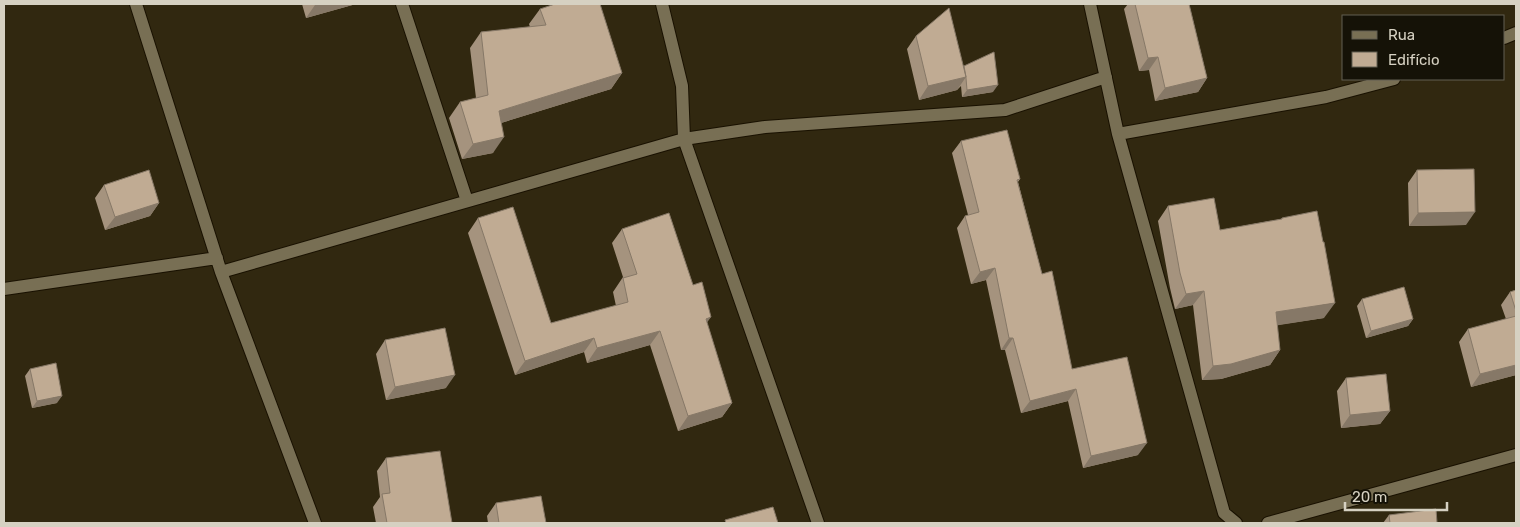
<svg xmlns="http://www.w3.org/2000/svg" width="1520" height="527" font-family="Rubik,sans-serif">
<style>
.lines{fill:none;stroke-linecap:round;stroke-linejoin:round}
.minor-casing{stroke:#191100;stroke-width:14}
.minor{stroke:#786f54;stroke-width:12}
.wall{fill:#a5937e}
.shaded-wall{fill:#867867}
.building{fill:#c0ab93;stroke:#867867}
</style>
<rect width="100%" height="100%" fill="#312810"/>
<g class="lines">
<g class="minor-casing">
<path id="minor" d="M 136,4 L 221,272 L 315,523
M 402,4 L 467,201
M 662,4 L 682,86 L 684,139 L 818,523
M 1090,4 L 1118,134 L 1224,513 L 1236,523
M 1504,38 L 1516,33
M 1118,134 L 1326,97 L 1394,79
M 221,272 L 684,139 L 765,127 L 1005,110 L 1106,77
M 4,289 L 217,258
M 1268,523 L 1516,455"/>
</g>
<use href="#minor" class="minor"/>
</g>
<path class="wall" d="M 302,4 L 356,4 L 306,18 Z
M 1128,4 L 1189,4 L 1207,78 L 1198,92 L 1155,101 L 1149,70 L 1139,71 L 1124,9 Z
M 540,9 L 622,73 L 611,89 L 501,123 L 493,153 L 462,159 L 449,118 L 460,102 L 476,98 L 470,48 L 481,32 L 530,27 L 529,24 Z
M 916,36 L 964,66 L 993,92 L 962,97 L 961,86 L 957,90 L 919,100 L 907,49 Z
M 961,141 L 1020,179 L 1018,182 L 1042,274 L 1072,369 L 1138,455 L 1083,468 L 1068,401 L 1021,413 L 1005,350 L 1001,350 L 986,280 L 971,284 L 957,228 L 965,216 L 968,215 L 952,153 Z
M 1417,170 L 1466,225 L 1409,226 L 1408,183 Z
M 104,185 L 159,203 L 150,216 L 105,230 L 95,198 Z
M 1168,206 L 1220,230 L 1281,219 L 1282,218 L 1324,318 L 1277,325 L 1280,350 L 1270,365 L 1221,379 L 1202,380 L 1193,305 L 1175,309 L 1170,288 L 1158,221 Z
M 478,218 L 551,323 L 616,306 L 613,292 L 623,277 L 612,243 L 622,229 L 693,285 L 707,323 L 732,403 L 722,417 L 678,431 L 650,345 L 587,363 L 584,352 L 515,375 L 468,233 Z
M 1516,290 L 1516,375 L 1471,387 L 1459,342 L 1468,329 L 1506,319 L 1501,305 L 1510,292 Z
M 1362,299 L 1413,319 L 1408,326 L 1366,338 L 1357,306 Z
M 385,340 L 446,388 L 386,400 L 376,354 Z
M 30,369 L 57,403 L 32,408 L 25,376 Z
M 1346,378 L 1390,411 L 1380,424 L 1341,428 L 1337,391 Z
M 386,458 L 452,523 L 376,523 L 373,507 L 380,497 L 377,471 Z
M 496,503 L 546,523 L 488,523 L 487,516 Z
M 1389,515 L 1437,523 L 1383,523 Z"/>
<path class="shaded-wall" d="M 319,4 L 356,4 L 306,18 L 315,5 Z
M 1158,57 L 1149,70 L 1139,71 L 1148,58 Z
M 622,73 L 611,89 L 488,127 L 499,111 Z
M 966,77 L 957,90 L 919,100 L 928,86 Z
M 1207,78 L 1198,92 L 1155,101 L 1165,88 Z
M 998,85 L 993,92 L 962,97 L 967,90 Z
M 504,137 L 493,153 L 462,159 L 473,144 Z
M 159,203 L 150,216 L 105,230 L 115,217 Z
M 1475,212 L 1466,225 L 1409,226 L 1418,213 Z
M 995,268 L 986,280 L 971,284 L 980,272 Z
M 1204,291 L 1193,305 L 1175,309 L 1186,294 Z
M 1335,303 L 1324,318 L 1266,327 L 1276,312 Z
M 711,317 L 701,331 L 706,319 Z
M 1413,319 L 1408,326 L 1366,338 L 1371,331 Z
M 660,331 L 650,345 L 587,363 L 597,348 Z
M 594,338 L 584,352 L 515,375 L 525,361 Z
M 1009,338 L 1013,338 L 1005,350 L 1001,350 Z
M 1280,350 L 1270,365 L 1221,379 L 1202,380 L 1213,366 Z
M 1516,365 L 1516,375 L 1471,387 L 1480,374 Z
M 455,375 L 446,388 L 386,400 L 395,387 Z
M 1076,389 L 1068,401 L 1021,413 L 1030,401 Z
M 62,396 L 57,403 L 32,408 L 37,401 Z
M 732,403 L 722,417 L 678,431 L 688,416 Z
M 1390,411 L 1380,424 L 1341,428 L 1350,415 Z
M 1147,443 L 1138,455 L 1083,468 L 1091,456 Z"/>
<path class="building" d="M 555,4 L 600,4 L 622,73 L 499,111 L 504,137 L 473,144 L 460,102 L 488,95 L 481,32 L 546,25 L 540,9 Z
M 1135,4 L 1189,4 L 1207,78 L 1165,88 L 1158,57 L 1148,58 Z
M 949,8 L 966,77 L 928,86 L 916,36 Z
M 994,52 L 998,85 L 967,90 L 966,78 L 966,77 L 964,66 Z
M 1007,130 L 1020,179 L 1017,180 L 1042,274 L 1052,271 L 1072,369 L 1127,357 L 1147,443 L 1091,456 L 1076,389 L 1030,401 L 1013,338 L 1009,338 L 995,268 L 980,272 L 965,216 L 979,212 L 961,141 Z
M 1474,169 L 1475,212 L 1418,213 L 1417,170 Z
M 149,170 L 159,203 L 115,217 L 104,185 Z
M 1214,198 L 1220,230 L 1282,219 L 1282,218 L 1317,211 L 1323,242 L 1324,242 L 1335,303 L 1276,312 L 1280,350 L 1231,364 L 1213,366 L 1204,291 L 1186,294 L 1180,273 L 1168,206 Z
M 513,207 L 551,323 L 628,302 L 623,278 L 637,274 L 622,229 L 669,213 L 693,285 L 702,282 L 711,317 L 706,319 L 732,403 L 688,416 L 660,331 L 597,348 L 594,338 L 525,361 L 478,218 Z
M 1404,287 L 1413,319 L 1371,331 L 1362,299 Z
M 1516,290 L 1516,311 L 1510,292 Z
M 1516,316 L 1516,365 L 1480,374 L 1468,329 Z
M 445,328 L 455,375 L 395,387 L 385,340 Z
M 56,363 L 62,396 L 37,401 L 30,369 Z
M 1386,374 L 1390,411 L 1350,415 L 1346,378 Z
M 440,451 L 452,523 L 387,523 L 382,494 L 390,493 L 386,458 Z
M 541,496 L 546,523 L 499,523 L 496,503 Z
M 773,507 L 778,523 L 726,523 L 725,520 Z
M 1436,509 L 1437,523 L 1390,523 L 1389,515 Z"/>
<rect width="1520" height="527" fill="none" stroke="#d6d1c2" stroke-width="10"/>
<rect x="1342" y="15" width="162" height="65" fill="#151207" stroke="#625e52"/>
<rect x="1352" y="31" width="25" height="8" fill="#786f54" stroke="#625e52"/>
<text x="1388" y="40" font-size="15" fill="#d6d1c2">Rua</text>
<rect x="1352" y="52" width="25" height="15" fill="#c0ab93" stroke="#625e52"/>
<text x="1388" y="65" font-size="15" fill="#d6d1c2">Edifício</text>
<path d="M1345 502v8h102v-8" fill="none" stroke="#d6d1c2" stroke-width="2.5"/>
<text x="1352" y="502" font-size="15" fill="#d6d1c2" stroke="#151207" stroke-width="4" paint-order="stroke">20 m</text>
</svg>
